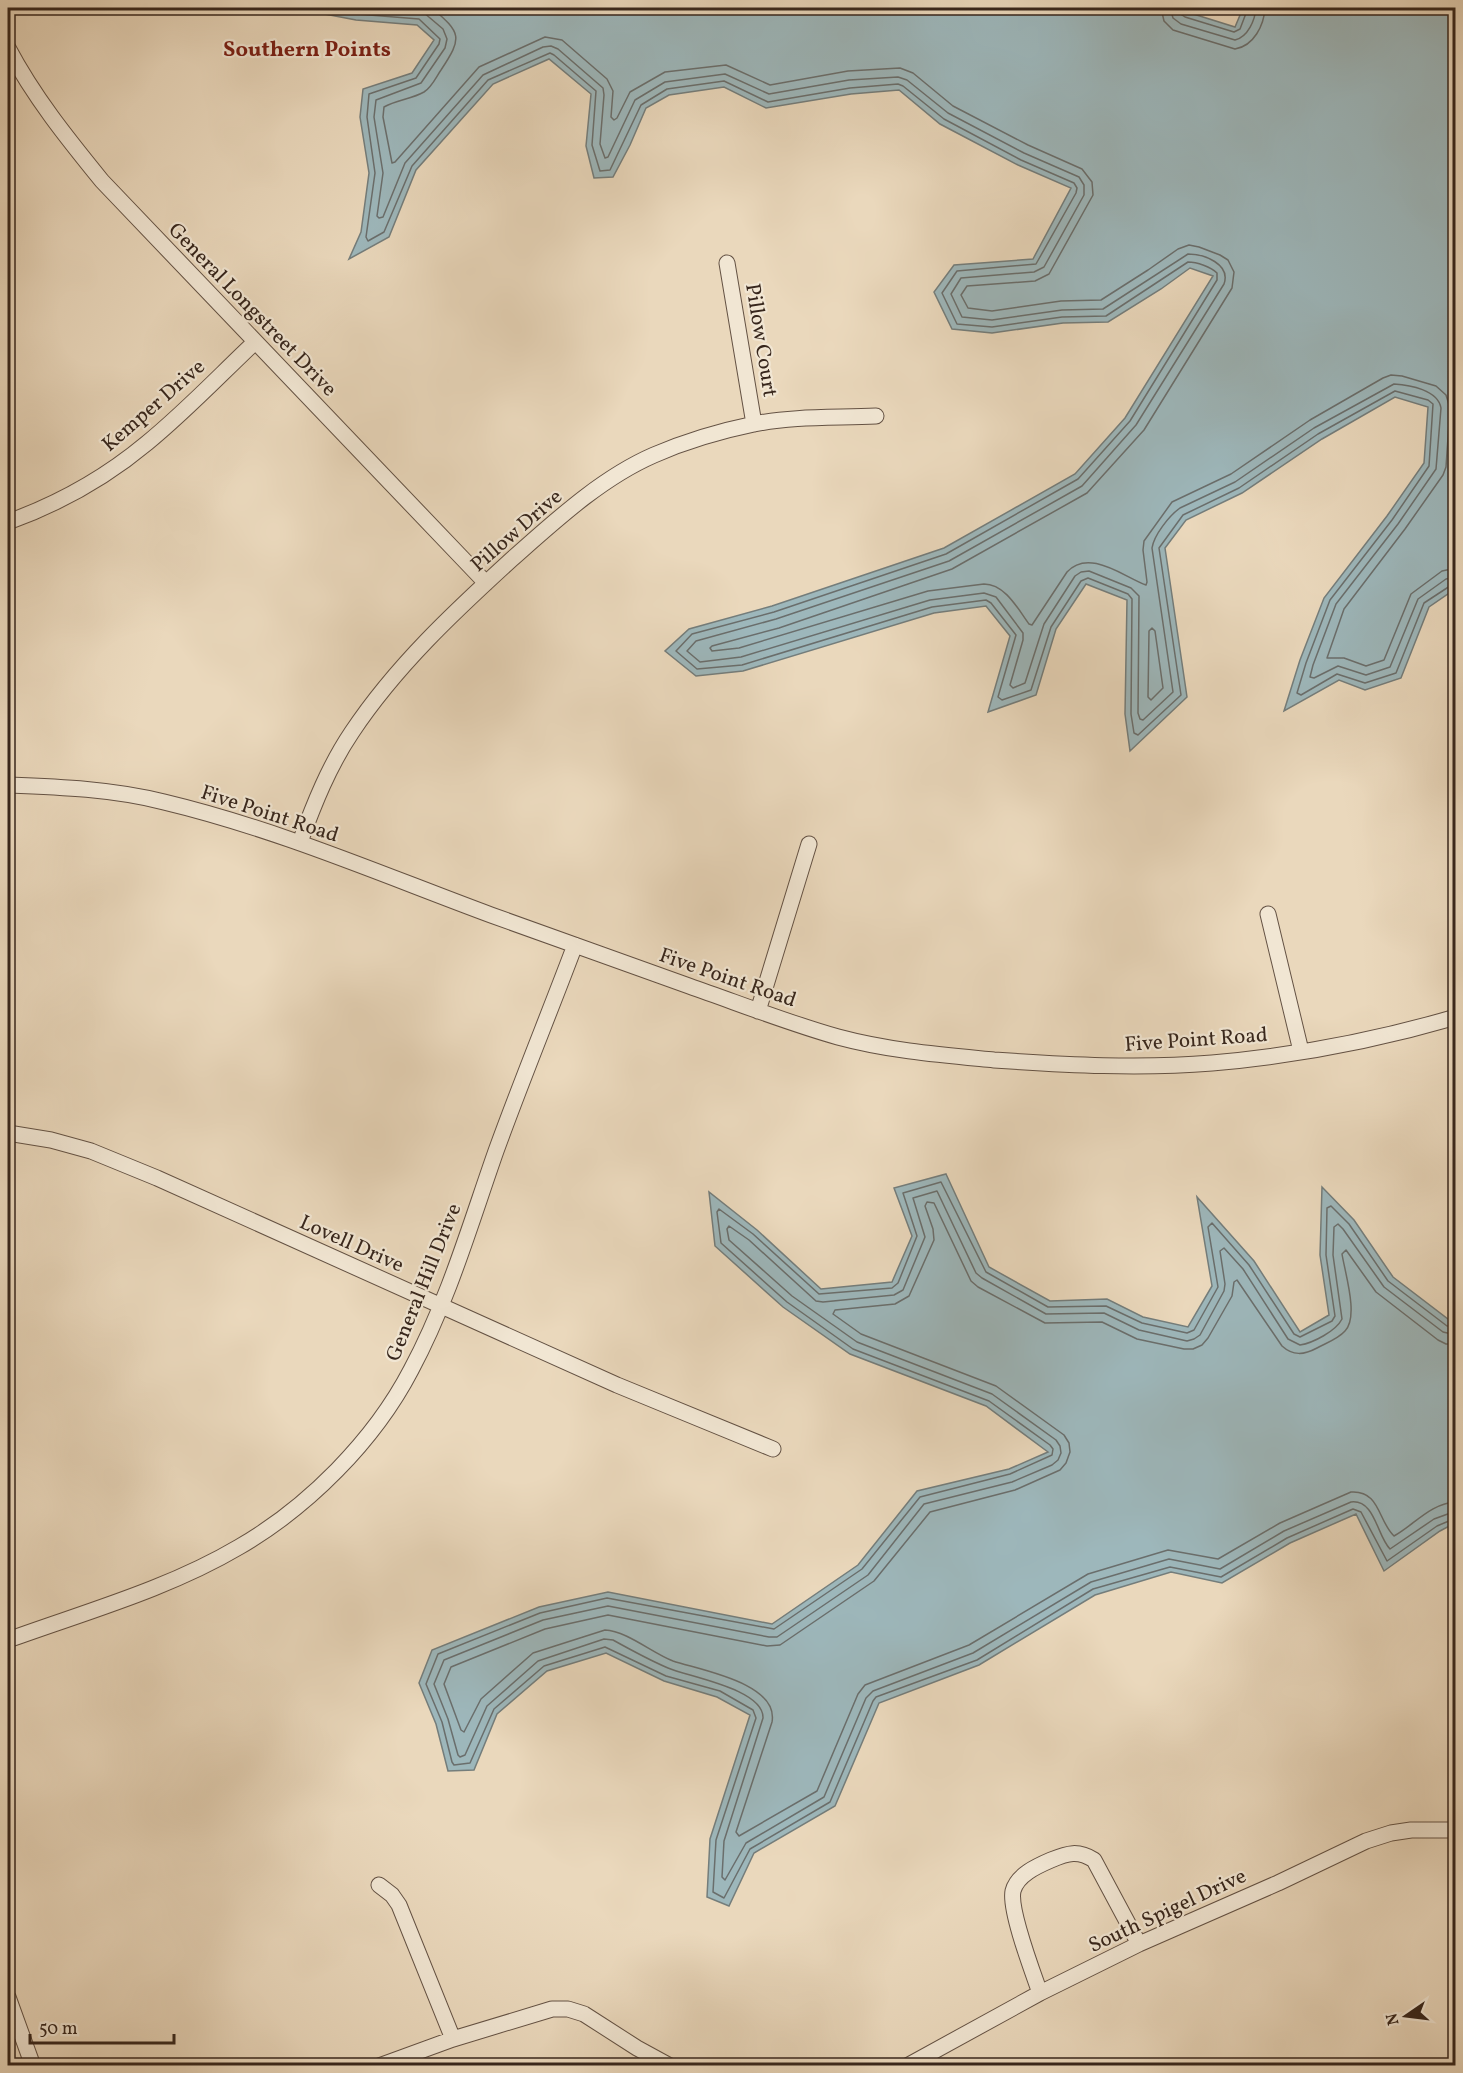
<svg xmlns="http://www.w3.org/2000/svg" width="1463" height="2073" font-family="Vollkorn,serif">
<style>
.water{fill:#9db7bb;stroke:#747d7b;stroke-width:1.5}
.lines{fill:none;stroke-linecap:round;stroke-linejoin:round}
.shore{stroke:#6a6e6c;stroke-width:1.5}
.street-casing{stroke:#645244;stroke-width:17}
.street{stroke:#f1e6d3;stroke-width:15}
.labels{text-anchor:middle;stroke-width:4.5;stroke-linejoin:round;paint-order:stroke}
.street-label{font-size:21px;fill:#37261c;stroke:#f1e6d3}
.neighbourhood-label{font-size:22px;font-weight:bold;fill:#7a1f14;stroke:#f1e6d3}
</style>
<rect width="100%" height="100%" fill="#ead8bc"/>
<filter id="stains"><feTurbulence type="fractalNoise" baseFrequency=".00333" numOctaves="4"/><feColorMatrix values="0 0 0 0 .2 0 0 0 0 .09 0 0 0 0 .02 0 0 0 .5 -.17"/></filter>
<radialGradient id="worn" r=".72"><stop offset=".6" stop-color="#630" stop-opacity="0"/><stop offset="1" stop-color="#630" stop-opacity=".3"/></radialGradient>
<path class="water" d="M 293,8 L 1179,8 L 1187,12 L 1235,27 L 1243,8 L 1455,8 L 1455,589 L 1429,607 L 1401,678 L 1365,690 L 1339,680 L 1284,711 L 1300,660 L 1324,598 L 1387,516 L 1424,463 L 1428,407 L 1395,397 L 1322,439 L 1242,493 L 1186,520 L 1165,548 L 1187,697 L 1130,751 L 1125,714 L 1127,600 L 1086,584 L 1056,629 L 1036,695 L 988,712 L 1010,636 L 986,606 L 934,613 L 743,671 L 696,676 L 665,651 L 689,629 L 772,606 L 944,548 L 1075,474 L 1125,418 L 1213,276 L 1190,268 L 1161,289 L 1108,322 L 1063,323 L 992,333 L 952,329 L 934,292 L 954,265 L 1033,259 L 1071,188 L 1018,165 L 940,124 L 899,90 L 851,94 L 766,108 L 724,87 L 669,95 L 646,108 L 630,145 L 613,177 L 594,178 L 586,146 L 591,94 L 549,59 L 493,84 L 416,170 L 389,237 L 349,259 L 361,232 L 369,173 L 360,117 L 363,89 L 412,73 L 434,40 L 417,25 L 356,20 Z
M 946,1174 L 989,1267 L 1050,1301 L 1107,1299 L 1143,1317 L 1188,1327 L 1212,1286 L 1197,1197 L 1254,1261 L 1300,1332 L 1329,1315 L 1320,1255 L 1322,1187 L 1354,1220 L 1393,1277 L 1452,1322 L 1455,1315 L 1455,1523 L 1440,1531 L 1384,1571 L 1356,1514 L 1290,1543 L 1222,1583 L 1171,1572 L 1095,1595 L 979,1665 L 879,1703 L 835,1806 L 754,1853 L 729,1906 L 707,1897 L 710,1839 L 750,1715 L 717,1697 L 664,1681 L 606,1653 L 547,1671 L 497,1714 L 474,1770 L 448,1771 L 436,1724 L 419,1683 L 432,1650 L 539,1607 L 608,1592 L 772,1624 L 858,1565 L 917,1491 L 1009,1469 L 1048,1452 L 986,1406 L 850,1354 L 783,1307 L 715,1246 L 709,1192 L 757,1230 L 821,1289 L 892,1282 L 912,1236 L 894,1188 Z"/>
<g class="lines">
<path class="shore" d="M 325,8 L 357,14 L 419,19 L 440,39 L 439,44 L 416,78 L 369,94 L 367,117 L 375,173 L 366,237 L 368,241 L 384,232 L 412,166 L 488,80 L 550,53 L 554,55 L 596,91 L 592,145 L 600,171 L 610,170 L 641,105 L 667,89 L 724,81 L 768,102 L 850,88 L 898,84 L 903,86 L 944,119 L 1021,160 L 1074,183 L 1077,188 L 1076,193 L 1036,264 L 957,271 L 942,293 L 957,324 L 992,327 L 1062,317 L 1106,316 L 1188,262 C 1197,262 1211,267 1217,273 L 1217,280 L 1130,421 L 1078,479 L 946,554 L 774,612 L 692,634 L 676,651 L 697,669 L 742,665 L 932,607 L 986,600 L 991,603 L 1016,635 L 998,697 L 1002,700 L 1031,690 L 1051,627 L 1081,581 L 1088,578 L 1128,594 L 1132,599 L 1131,714 L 1134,733 L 1138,735 L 1181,695 L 1159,548 L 1183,515 L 1239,488 L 1318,434 L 1395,391 L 1428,400 L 1433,404 L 1429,466 L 1392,520 L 1330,600 L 1306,663 L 1297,693 L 1301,695 L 1337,674 L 1365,683 L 1396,673 L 1424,603 L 1450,586 L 1456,585
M 372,8 L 423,12 L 443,29 L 447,39 L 445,48 L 421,83 L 376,100 L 374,117 L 383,173 L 377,216 L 379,218 L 383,217 L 405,163 L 483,75 L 543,47 L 551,46 L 558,49 L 603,88 L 604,95 L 600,144 L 605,158 L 608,157 L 635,100 L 665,82 L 725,74 L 769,94 L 849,80 L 898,77 L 907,80 L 948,113 L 1024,153 L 1079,177 L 1084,185 L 1084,195 L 1044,267 L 1034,272 L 961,278 L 951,294 L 962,317 L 992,320 L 1062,310 L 1103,309 L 1188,254 C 1204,254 1231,264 1224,284 L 1136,425 L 1082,486 L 949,561 L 776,619 L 696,641 L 687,651 L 700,662 L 741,657 L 930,600 L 984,593 L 996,597 L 1023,633 L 1023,640 L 1010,685 L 1013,688 L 1025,683 L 1044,624 L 1075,576 L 1081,572 L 1089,571 L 1131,588 L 1139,596 L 1138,713 L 1140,719 L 1143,720 L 1173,692 L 1152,548 C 1154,535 1169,516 1180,508 L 1235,482 L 1314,428 L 1394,384 C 1410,385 1438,390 1441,408 L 1436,469 L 1398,524 L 1336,604 L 1313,665 L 1310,677 L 1314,678 L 1338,666 L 1366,675 L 1390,667 L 1418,599 L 1446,579 L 1456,577
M 432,8 C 461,33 463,37 441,70 C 436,77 432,87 424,92 C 412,99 396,100 384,107 L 383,117 L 392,163 L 395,162 L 479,67 L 545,37 L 562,40 L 607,79 L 613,91 L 611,117 L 614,120 L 617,118 L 630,92 L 665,72 L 726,65 L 770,85 L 848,71 L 900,68 L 913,73 L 953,106 L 1028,145 L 1082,169 L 1092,182 L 1093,195 L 1049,274 L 1035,281 L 967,286 L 961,295 L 968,308 L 992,311 L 1061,301 L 1101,300 L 1148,270 L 1178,249 L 1189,245 L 1199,247 L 1220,255 L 1228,260 L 1234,272 L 1232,288 L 1144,430 L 1087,493 L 952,569 L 779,628 L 712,646 L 710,648 L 712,651 L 739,648 L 928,591 L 984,584 C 1005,584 1018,609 1029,624 L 1032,625 L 1067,572 C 1089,548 1124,577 1146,585 L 1147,582 L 1143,550 L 1144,541 L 1172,502 L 1231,474 L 1310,420 L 1383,378 L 1391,375 L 1402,376 L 1436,386 L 1446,395 L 1450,408 L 1446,467 L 1443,475 L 1405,529 L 1344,609 L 1327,658 L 1344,658 L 1366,666 L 1384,660 L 1411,594 L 1442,571 L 1456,568
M 1161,8 L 1164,21 L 1173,30 L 1235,49 C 1254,46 1264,25 1265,8
M 1170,8 L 1173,18 L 1181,24 L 1235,40 C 1248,37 1255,20 1256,8
M 1178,8 L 1179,13 L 1185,17 L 1234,32 L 1240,29 L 1248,8
M 1152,628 L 1155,631 L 1163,688 L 1151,700 L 1148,697 L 1149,631 Z
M 1456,1326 L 1447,1326 L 1388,1281 L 1349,1224 L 1331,1206 L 1327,1208 L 1326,1255 L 1335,1316 L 1332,1321 L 1300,1337 L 1294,1334 L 1249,1265 L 1212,1223 L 1208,1227 L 1218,1287 L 1194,1330 L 1187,1333 L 1142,1323 L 1106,1306 L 1048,1307 L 986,1272 L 941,1182 L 903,1193 L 917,1236 L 898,1283 L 892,1288 L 819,1294 L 753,1234 L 719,1209 L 717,1212 L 721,1243 L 787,1302 L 853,1349 L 989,1401 L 1050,1445 L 1053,1449 L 1052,1455 L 1010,1474 L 920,1497 L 862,1569 L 774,1629 L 607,1598 L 540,1613 L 438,1654 L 426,1684 L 442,1722 L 452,1762 L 454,1765 L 470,1763 L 494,1709 L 544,1666 L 605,1647 L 666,1676 L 720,1691 L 753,1710 L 756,1718 L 716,1840 L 713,1892 L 724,1898 L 750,1849 L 830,1802 L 873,1701 L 876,1697 L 977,1660 L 1093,1589 L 1170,1567 L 1221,1577 L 1287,1538 L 1353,1509 L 1361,1512 L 1387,1561 L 1437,1526 L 1456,1518
M 1456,1335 L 1443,1332 L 1384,1287 L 1343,1229 L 1338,1224 L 1334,1227 L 1333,1255 L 1342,1319 C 1336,1331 1313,1343 1300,1345 L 1288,1339 L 1243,1269 L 1224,1248 L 1220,1251 L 1225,1284 L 1224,1291 L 1200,1335 L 1194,1339 L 1187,1341 L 1139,1330 L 1104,1313 L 1046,1314 L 982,1278 L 976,1273 L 937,1191 L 913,1198 L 925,1237 L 903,1290 L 894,1295 L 823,1302 L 816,1301 L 749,1240 L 729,1226 L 727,1229 L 729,1240 L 792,1296 L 857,1342 L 992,1394 L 1056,1440 L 1060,1446 L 1061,1453 L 1058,1460 L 1052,1465 L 1012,1482 L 924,1504 L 868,1575 L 777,1637 L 769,1637 L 608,1606 L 543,1620 L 444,1660 L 434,1684 L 448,1719 L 458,1755 L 460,1757 L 465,1755 L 487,1706 L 538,1661 L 604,1639 L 613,1640 C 631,1650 649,1660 668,1668 C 689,1677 764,1689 763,1718 L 724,1841 L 722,1877 L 725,1880 L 746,1843 L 824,1797 L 866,1698 L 873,1691 L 973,1653 L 1091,1582 L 1169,1559 L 1220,1569 L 1284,1531 L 1351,1502 C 1375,1499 1377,1536 1390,1549 L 1434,1519 L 1456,1511
M 1456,1344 L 1446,1344 L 1438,1340 L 1376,1292 L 1346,1250 L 1342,1254 C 1345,1273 1359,1317 1345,1331 C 1338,1339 1326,1343 1317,1348 C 1304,1355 1293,1356 1282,1346 L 1237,1280 L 1234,1282 L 1232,1296 L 1208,1338 L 1202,1345 L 1193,1349 L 1184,1349 L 1137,1339 L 1102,1322 L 1045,1323 L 978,1287 L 971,1281 L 934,1203 L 927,1202 L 925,1206 L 933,1229 L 934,1240 L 909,1296 L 895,1304 L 835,1310 L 833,1314 L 861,1334 L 996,1386 L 1064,1435 L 1069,1443 L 1070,1452 L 1066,1463 L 1060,1470 L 1015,1490 L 930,1512 L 874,1581 L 780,1645 L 767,1646 L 608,1615 L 545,1629 L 451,1667 L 444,1684 L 461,1730 L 464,1732 L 481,1699 L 533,1653 L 605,1630 C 627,1631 652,1653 673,1661 C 700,1670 779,1683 772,1722 L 736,1832 L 739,1836 L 817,1791 L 858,1694 L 865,1685 L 969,1645 L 1088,1574 L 1168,1550 L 1218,1559 L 1280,1523 L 1351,1492 C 1380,1490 1378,1521 1394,1536 C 1414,1525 1431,1503 1456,1502"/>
<g class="street-casing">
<path id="street" d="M 8,48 C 34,97 67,138 102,181 L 486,583
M 727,263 L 754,424
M 8,522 C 58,504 105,478 147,443 C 185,412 219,376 255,342
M 8,785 C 60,787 113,789 164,802 C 277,829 383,875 491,915 C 557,939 623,962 689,986 C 738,1003 788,1023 838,1037 C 890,1051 942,1055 994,1060 C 1067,1065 1140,1069 1212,1063 C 1294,1056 1377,1040 1456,1017
M 300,842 C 314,804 329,766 352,732 C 396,666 454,612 512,559 C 555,521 601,478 654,455 C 686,441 720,431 754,424 C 794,416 836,418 876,416
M 1268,914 L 1301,1051
M 758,1011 L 809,844
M 8,1133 L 51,1140 L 91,1151 L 157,1178 L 617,1385 L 773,1449
M 8,1640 C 85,1612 168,1589 239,1547 C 308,1507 374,1441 411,1370 C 448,1301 470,1225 496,1151 C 521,1082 549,1014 575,945
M 379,1885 L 392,1895 L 399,1905 L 453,2039
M 1040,1993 C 1033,1973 1009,1910 1013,1891 C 1017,1875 1037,1866 1051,1860 C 1068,1853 1078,1850 1094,1860 L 1139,1944
M 8,1997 L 33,2066
M 379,2066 L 453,2039 L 552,2009 L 568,2009 L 584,2014 L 637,2048 L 670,2066
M 907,2066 L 1040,1993 L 1139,1944 L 1278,1883 L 1366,1841 L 1391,1833 L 1411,1830 L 1456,1830"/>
</g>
<use href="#street" class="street"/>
</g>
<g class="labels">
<g class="street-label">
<text transform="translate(253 309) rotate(46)" y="7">General Longstreet Drive</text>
<text transform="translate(762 340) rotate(81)" y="7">Pillow Court</text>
<text transform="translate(153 405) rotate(-41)" y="7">Kemper Drive</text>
<text transform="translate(516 530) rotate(-41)" y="7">Pillow Drive</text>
<text transform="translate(270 813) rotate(18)" y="7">Five Point Road</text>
<text transform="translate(728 977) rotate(19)" y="7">Five Point Road</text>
<text transform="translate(1196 1039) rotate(-4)" y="7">Five Point Road</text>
<text transform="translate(352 1243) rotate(24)" y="7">Lovell Drive</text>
<text transform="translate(423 1282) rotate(-68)" y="7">General Hill Drive</text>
<text transform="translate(1167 1910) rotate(-25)" y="7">South Spigel Drive</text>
</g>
<g class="neighbourhood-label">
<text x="307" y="56">Southern Points</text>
</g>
</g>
<rect width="1463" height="2073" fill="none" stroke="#ead8bc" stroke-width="30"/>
<rect x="9" y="9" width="1445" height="2055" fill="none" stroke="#37261c" stroke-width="3"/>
<rect x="15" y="15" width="1433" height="2043" fill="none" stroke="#37261c" stroke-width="1.5"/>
<g transform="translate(1406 2016) rotate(256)" stroke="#f1e6d3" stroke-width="4.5" paint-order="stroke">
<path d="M0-4.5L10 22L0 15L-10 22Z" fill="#37261c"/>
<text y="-9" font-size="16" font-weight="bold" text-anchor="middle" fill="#37261c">N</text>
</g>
<path d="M30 2034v9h144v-9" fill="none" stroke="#37261c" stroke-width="3"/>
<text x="39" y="2034" font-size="18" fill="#37261c" stroke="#f1e6d3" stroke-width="4.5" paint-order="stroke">50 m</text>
<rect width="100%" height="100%" filter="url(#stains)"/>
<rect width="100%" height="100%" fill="url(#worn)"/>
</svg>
